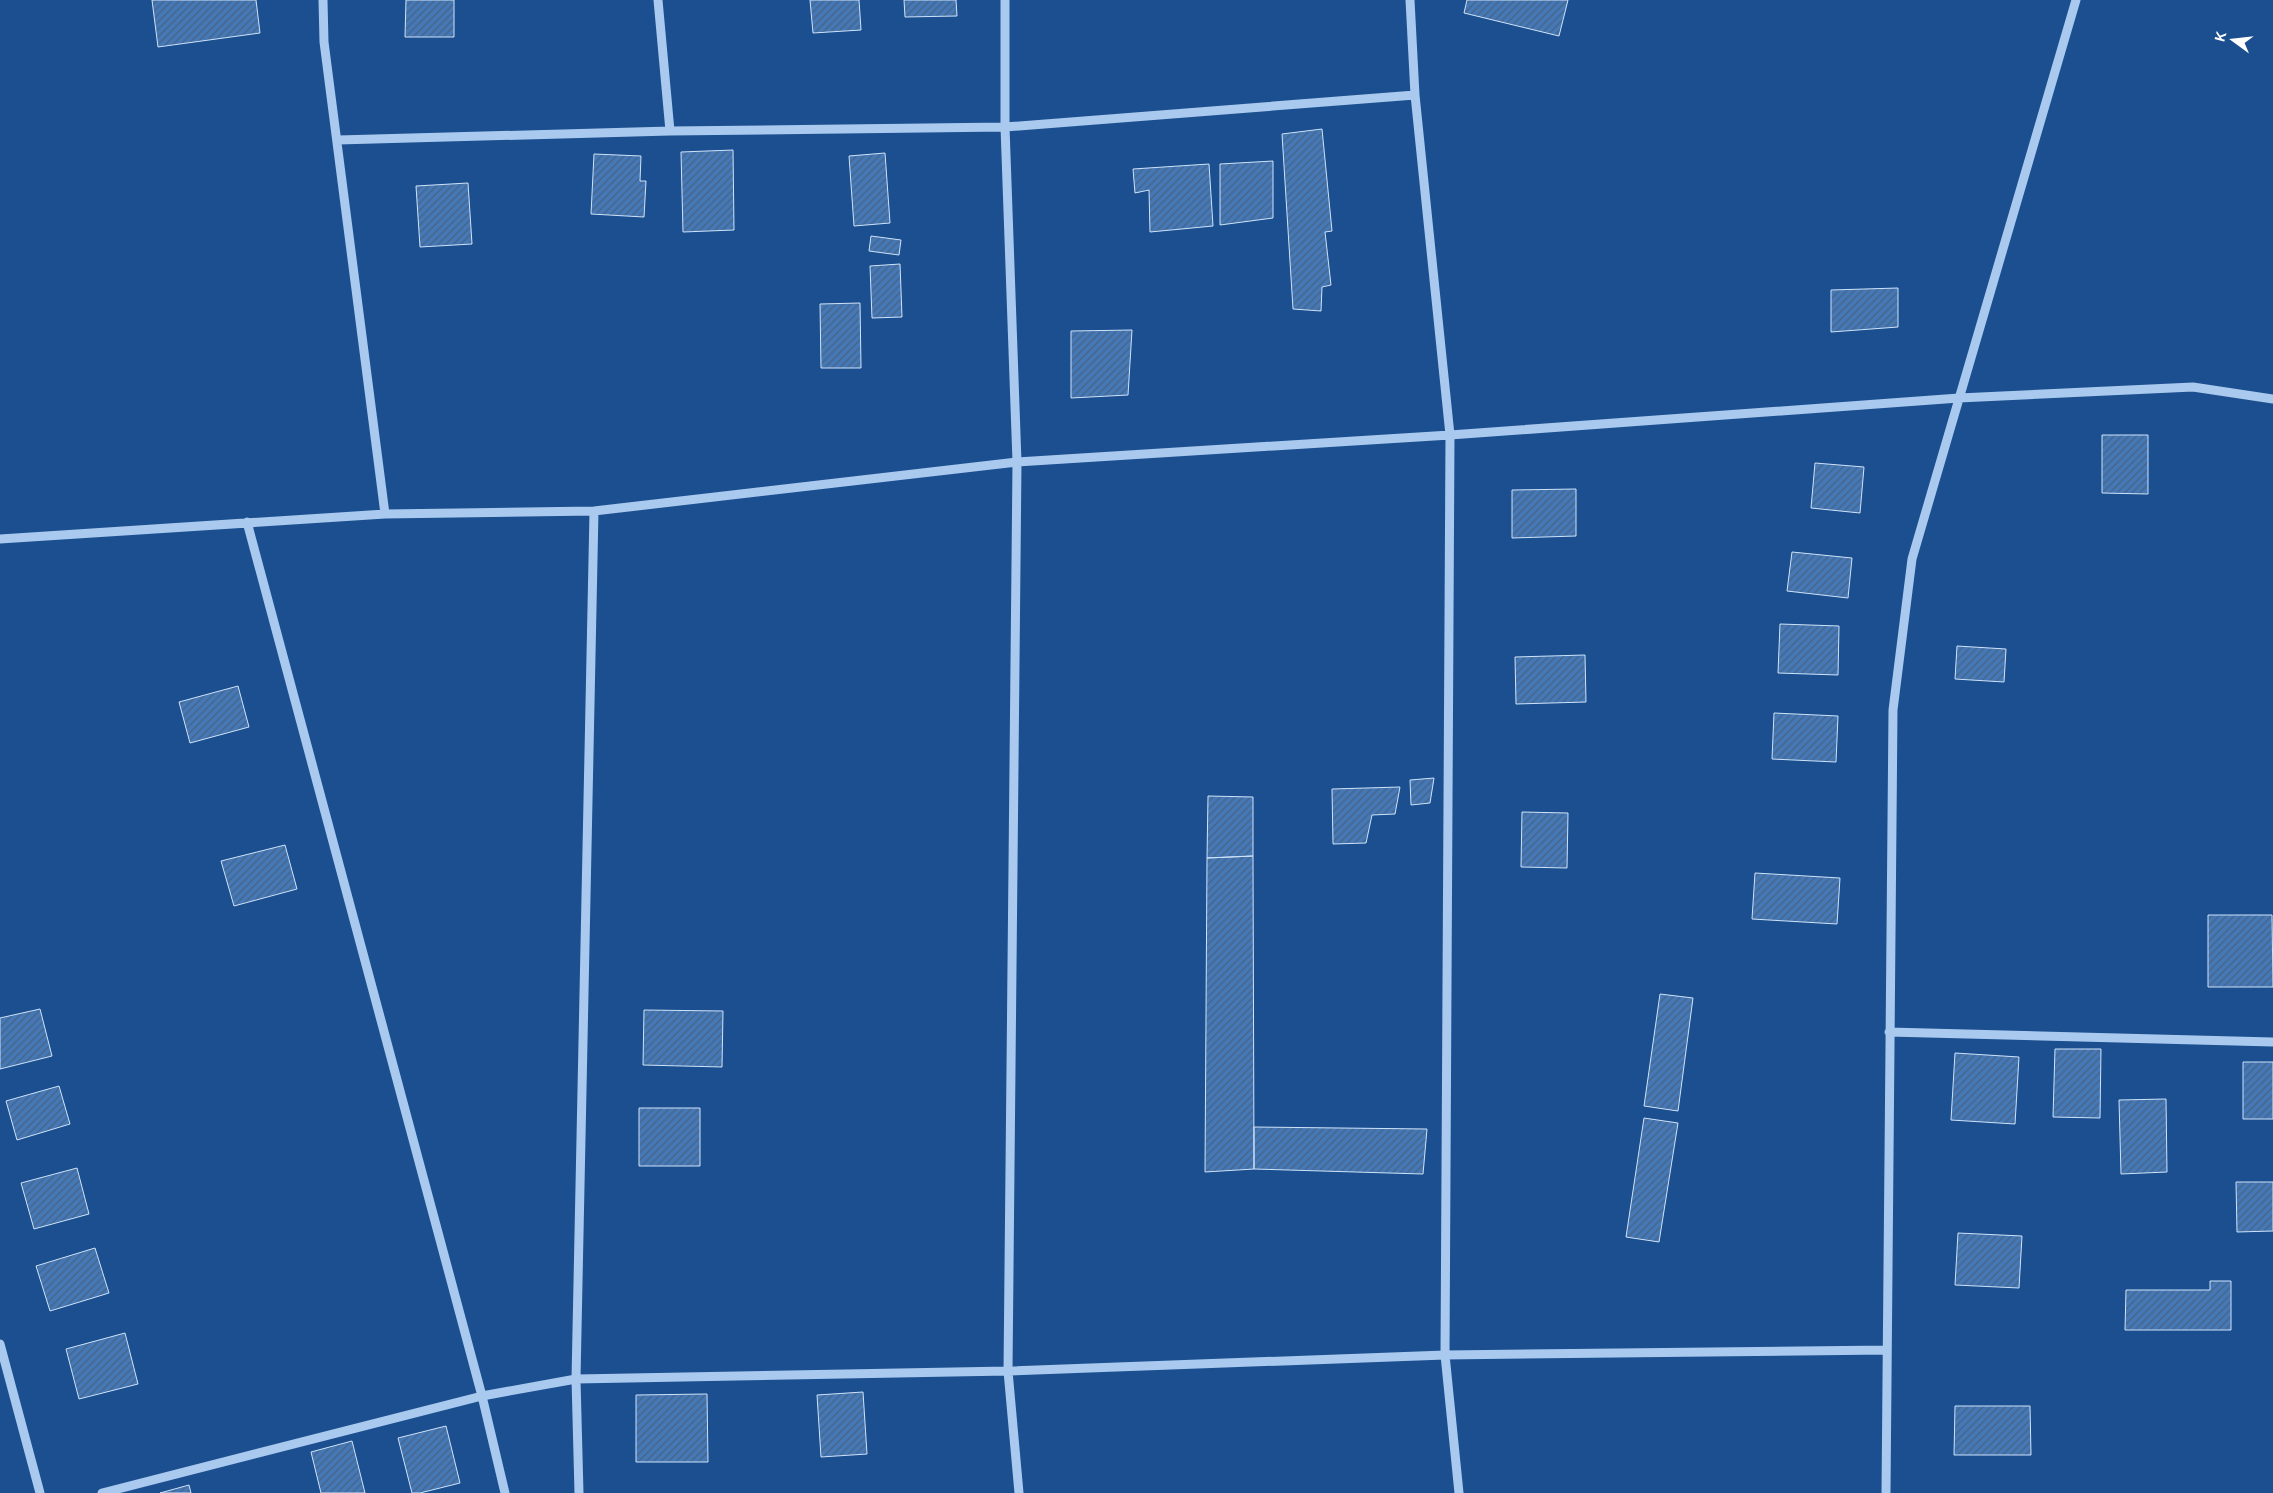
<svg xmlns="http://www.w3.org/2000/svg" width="2273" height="1493" viewBox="0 0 2273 1493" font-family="Raleway,sans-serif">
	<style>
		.building { fill: url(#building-hatch); stroke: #cfe3fa }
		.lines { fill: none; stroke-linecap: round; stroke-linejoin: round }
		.minor { stroke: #a9c9ee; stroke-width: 9 }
	</style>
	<defs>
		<pattern id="building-hatch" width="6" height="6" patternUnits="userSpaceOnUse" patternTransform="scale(1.25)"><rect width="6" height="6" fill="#4478b7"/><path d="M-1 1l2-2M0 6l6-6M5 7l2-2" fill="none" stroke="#486282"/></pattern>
	</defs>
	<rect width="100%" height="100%" fill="#1b4f8f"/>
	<!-- building -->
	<path class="building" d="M152 0H256L260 33 158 47Z
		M406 0H454V37H405Z
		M810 0H859L861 30 813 33Z
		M904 0H956L957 16 905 17Z
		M1467 0H1568L1559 36 1464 13Z
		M1322 129 1332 231 1325 232 1331 285 1322 287 1321 311 1293 309 1282 134Z
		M733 150 734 230 683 232 681 152Z
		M885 153 890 223 854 226 849 156Z
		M594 154 641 156 640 181H646L644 217 591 214Z
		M1273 161V218L1220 225V164Z
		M1209 164 1213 226 1150 232 1149 190 1135 193 1133 169Z
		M468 183 472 244 420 247 416 186Z
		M871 236 901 240 899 255 869 251Z
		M900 264 902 317 872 318 870 266Z
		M1898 288V327L1831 332V290Z
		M860 303 861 368H821L820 304Z
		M1132 330 1128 395 1071 398V331Z
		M2102 435H2148V494L2102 493Z
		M1815 463 1864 467 1860 513 1811 508Z
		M1576 489V536L1512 538V490Z
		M1792 552 1852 558 1848 598 1787 591Z
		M1780 624 1839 626 1838 675 1778 673Z
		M1957 646 2006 649 2004 682 1955 679Z
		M1585 655 1586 702 1516 704 1515 657Z
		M238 686 249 727 190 743 179 702Z
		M1774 713 1838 716 1836 762 1772 759Z
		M1434 778 1430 803 1411 805 1410 780Z
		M1400 787 1395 814 1372 815 1366 843 1333 844 1332 789Z
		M1208 796 1253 797V856L1207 858Z
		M1522 812 1568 813 1567 868 1521 867Z
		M285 845 297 889 234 906 221 861Z
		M1253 856 1254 1169 1205 1172 1207 858Z
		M1755 873 1840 878 1837 924 1752 919Z
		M2208 915H2272L2273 987H2208Z
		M1660 994 1693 998 1678 1111 1644 1106Z
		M40 1009 52 1056 0 1069V1018Z
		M644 1010 723 1011 722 1067 643 1065Z
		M2055 1049H2101L2100 1118 2053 1117Z
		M1955 1053 2019 1057 2015 1124 1951 1120Z
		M2243 1062H2273V1119H2243Z
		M59 1086 70 1124 17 1140 6 1101Z
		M2166 1099 2167 1172 2121 1174 2119 1100Z
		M639 1108H700V1166H639Z
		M1644 1118 1678 1123 1659 1242 1626 1237Z
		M1254 1127 1427 1129 1423 1174 1254 1169Z
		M77 1168 89 1214 34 1229 21 1183Z
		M2236 1182H2273V1231L2237 1232Z
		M1958 1233 2022 1236 2019 1288 1955 1285Z
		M95 1248 109 1293 50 1311 36 1266Z
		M2210 1281H2231V1330H2125L2126 1290H2210Z
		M125 1333 138 1384 79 1399 66 1349Z
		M863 1392 867 1454 821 1457 817 1395Z
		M707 1394 708 1462H636V1395Z
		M1955 1406H2030L2031 1455H1954Z
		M446 1426 460 1483 420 1493H412L398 1438Z
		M352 1441 365 1493H321L311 1452Z
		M189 1485 191 1493H160Z"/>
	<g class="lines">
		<!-- minor -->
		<path class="minor" d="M323 0 324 42 385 514
			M658 0 670 131
			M1005 0V127L1017 462 1008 1371 1019 1493
			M1410 0 1415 95 1450 435 1445 1355 1459 1493
			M338 140 670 131 1005 127 1415 95
			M247 522 482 1396 505 1493
			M0 539 385 514 594 511 1017 462 1450 435 1959 398 2193 387 2273 399
			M1889 1032 2273 1042
			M0 1344 40 1493
			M102 1493 482 1396 576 1379 1008 1371 1445 1355 1887 1350
			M579 1493 576 1379 594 511
			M1886 1493 1893 710 1912 559 2076 0"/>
	</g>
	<!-- north arrow -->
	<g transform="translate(2233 40) rotate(285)" stroke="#1b4f8f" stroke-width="4" paint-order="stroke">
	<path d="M0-4L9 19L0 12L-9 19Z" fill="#ffffff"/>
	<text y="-8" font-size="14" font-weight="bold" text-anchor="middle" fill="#ffffff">K</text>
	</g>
</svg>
